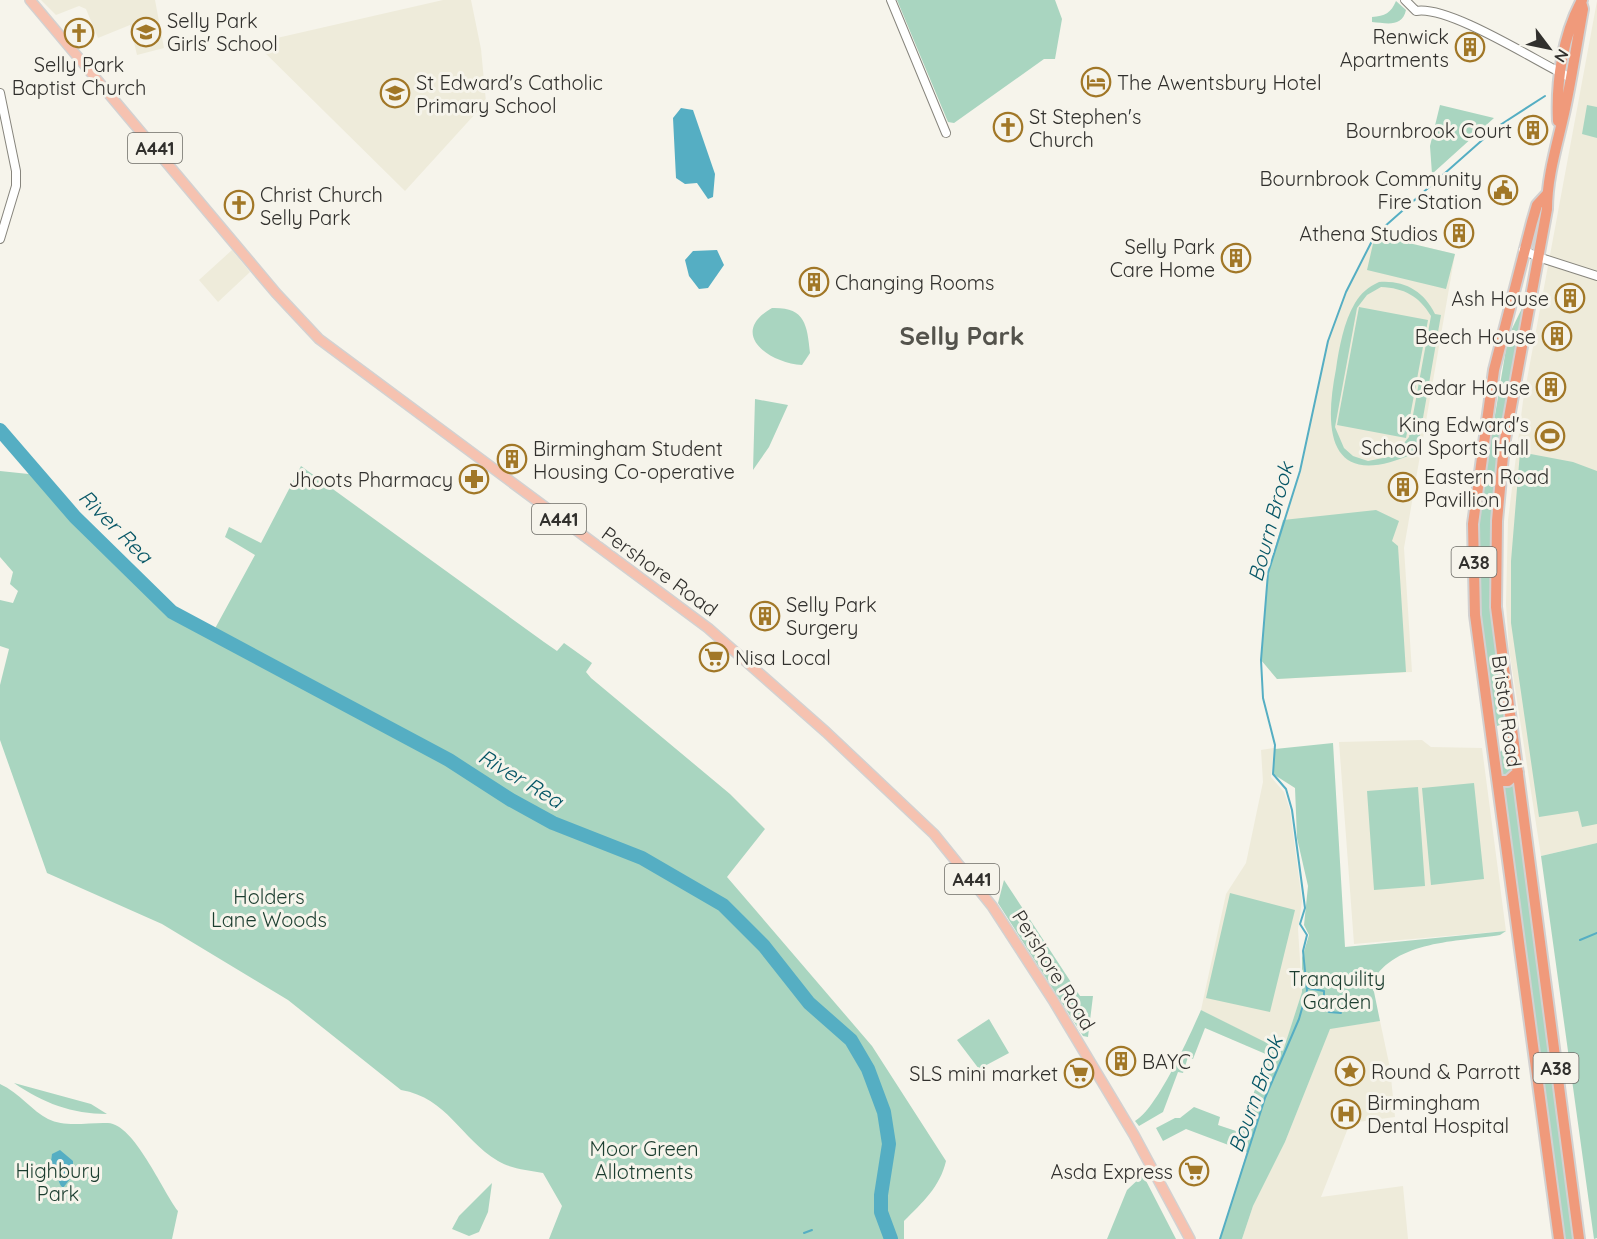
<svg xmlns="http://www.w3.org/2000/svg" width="1597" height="1239" viewBox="0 0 1597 1239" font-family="Quicksand,sans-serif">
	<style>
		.built { fill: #eeebda }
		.green { fill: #a9d5c0; fill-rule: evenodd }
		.water { fill: #55aec3 }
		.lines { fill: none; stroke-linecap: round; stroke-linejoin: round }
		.stream { stroke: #55aec3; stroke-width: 2 }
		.river { stroke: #55aec3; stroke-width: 14 }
		.minor-casing { stroke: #87857d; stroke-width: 10 }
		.major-casing { stroke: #d2d1d1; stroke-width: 12 }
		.highway-casing { stroke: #d2d1d1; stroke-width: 14 }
		.minor { stroke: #fff; stroke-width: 8 }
		.major { stroke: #f6c2b0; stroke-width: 9 }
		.highway { stroke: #f09a7b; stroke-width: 10 }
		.labels { text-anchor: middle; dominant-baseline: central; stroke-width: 6; stroke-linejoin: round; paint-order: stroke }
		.shield { fill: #f6f4eb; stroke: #6c6b66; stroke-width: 1.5 }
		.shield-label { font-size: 18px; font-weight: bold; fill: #31302d }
		.poi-label { font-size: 20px; fill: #31302d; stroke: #f6f4eb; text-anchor: start }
		.street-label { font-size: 20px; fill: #31302d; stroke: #f6f4eb }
		.park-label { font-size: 20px; fill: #1b3d2f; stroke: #f6f4eb }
		.water-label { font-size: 21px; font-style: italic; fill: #065666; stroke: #f6f4eb }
		.district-label { font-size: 26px; font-weight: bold; fill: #54534c; stroke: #f6f4eb }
	</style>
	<rect width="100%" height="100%" fill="#f6f4eb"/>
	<!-- built -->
	<path class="built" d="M41 0H155L164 48 137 55 130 25 98 38 86 9 79 6 56 15Z
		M443 0H471L481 49 486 102 405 191 255 43Z
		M1597 1V843L1541 856 1509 649 1506 604 1508 520 1523 401Z
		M1375 235 1455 254 1404 548 1412 672 1277 679 1261 660 1268 573 1300 471 1328 341 1346 292Z
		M232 250 250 272 218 302 199 280Z
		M1422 740 1431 747 1482 748 1506 931 1354 944 1339 742Z
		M1274 748 1271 777 1284 792 1290 810 1302 901 1298 929 1302 992 1283 1052 1201 1010 1226 894 1246 863 1263 782 1261 750Z
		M1380 1021 1390 1068 1395 1117 1350 1123 1321 1197 1403 1186 1408 1239H1242L1253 1206 1285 1142 1330 1028Z"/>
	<!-- green -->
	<path class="green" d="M897 0H1055L1062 19 1055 59H1044L954 123 948 122Z
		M1396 1 1406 10C1402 28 1386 23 1372 22V17C1385 16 1391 13 1396 1Z
		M1440 105 1494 118 1432 174 1430 146Z
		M1587 105 1597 107V138L1582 134Z
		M1375 235 1455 254 1446 289 1367 270Z
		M1379 282C1404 280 1424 291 1435 314L1441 315 1417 452C1333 491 1322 440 1336 369 1339 348 1344 321 1355 303 1361 293 1368 287 1379 282ZM1381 287C1404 288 1419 296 1431 316L1409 437 1393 456 1368 461 1353 456 1344 448 1335 427 1357 308 1367 295Z
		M1525 302C1513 373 1497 446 1492 518 1487 586 1499 656 1506 723L1497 726 1494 718 1479 615 1477 523 1508 337Z
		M1359 307 1428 320 1406 438 1337 425Z
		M772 308C805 307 807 324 810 353L802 365C768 363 728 333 772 308Z
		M755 399 788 405 769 447 753 470Z
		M1520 452 1573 462 1597 471V824L1582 827 1578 811 1539 817 1511 623V561Z
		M301 466 544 642 557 651 564 643 592 663 586 672 591 678 730 794 765 829 727 877 872 1046 946 1161C940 1187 922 1203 904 1221V1239H549L562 1206 543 1173C528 1170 511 1169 498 1161 460 1138 448 1098 401 1090L288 1000 162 924 47 873 0 740V685L9 649 0 646V600L13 603 18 591 10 584 13 572 0 557V471L38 475 75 517 172 612 212 634 255 555 225 537 229 527 261 543Z
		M1376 510 1399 521 1392 541 1398 546 1406 672 1277 679 1261 660 1268 573 1283 520Z
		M1333 743 1345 947 1506 931 1500 935C1457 942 1396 940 1372 982L1380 1021 1330 1029 1285 1142 1253 1206 1242 1239H1220L1247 1152 1186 1129 1163 1141 1156 1128 1175 1118H1180L1194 1107 1220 1117 1218 1125 1239 1132 1268 1055 1205 1028 1193 1059 1188 1057 1183 1073 1178 1072 1163 1112 1139 1126 1135 1121C1157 1109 1190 1035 1201 1010L1283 1051 1302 992V958L1309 935 1304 925 1308 886 1297 838 1295 788 1273 774 1275 749Z
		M1508 744 1510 745 1528 897 1575 1239H1564L1503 791 1499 753Z
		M1474 783 1484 879 1431 885 1422 788Z
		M1418 787 1425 886 1374 890 1367 791Z
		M1597 843V1238L1594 1239 1541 856Z
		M1004 880 1080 996H1093L1088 1037 1083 1036 998 903Z
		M1230 893 1295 910 1270 1012 1206 998Z
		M989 1019 1009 1053 979 1069 957 1040Z
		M14 1083 91 1104 107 1114C72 1114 43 1103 14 1083Z
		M0 1084C20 1093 32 1111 48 1119 66 1128 89 1122 108 1123 134 1124 162 1190 178 1211L172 1239H0Z
		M1143 1175 1176 1239H1107L1127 1190Z
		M492 1183 488 1212 479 1232 469 1236 452 1229 459 1216Z"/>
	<!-- water -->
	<path class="water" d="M681 108 693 110 715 174 713 197 708 199 697 183 685 184 676 178 673 118Z
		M717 250 724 265 708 288 699 289 689 276 685 260 693 251Z
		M60 1150 73 1161V1175L63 1188C56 1182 59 1170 51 1162L52 1154Z"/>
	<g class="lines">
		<!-- stream -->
		<path class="stream" d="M1580 940 1597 933
			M1307 988 1324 991V997
			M1324 1002V1008L1329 1012 1341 1013
			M804 1233 812 1230
			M1220 1239 1265 1098 1299 1019 1307 991 1303 951 1307 935 1300 924 1305 908 1292 810 1286 789 1273 774 1275 745 1263 698 1261 660 1268 573 1300 471 1328 341 1346 292 1375 235 1497 127 1545 96"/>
		<!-- river -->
		<path class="river" d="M0 430 75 517 172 612 449 760 511 800 553 823 642 858 723 905 764 946 809 1003 851 1040 868 1069 884 1112 889 1144 881 1195V1212L891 1239"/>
		<!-- minor casing -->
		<g class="minor-casing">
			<path id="minor" d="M891 0 946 133
				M1405 0 1416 11C1449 5 1537 62 1571 78
				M0 93 16 171V186L0 239
				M1523 250 1538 257 1597 276"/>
		</g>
		<!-- major casing -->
		<g class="major-casing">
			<path id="major" d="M30 0 276 293 319 339 708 628 826 732 934 834 992 906 1053 1000 1134 1135 1190 1239"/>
		</g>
		<!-- highway casing -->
		<g class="highway-casing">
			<path id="highway" d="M1558 121C1556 81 1563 35 1582 0
				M1547 194 1537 205 1532 222 1494 370 1473 524 1475 615 1559 1239
				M1498 781H1508L1518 772
				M1579 1239 1496 607 1497 521 1504 445 1547 209C1547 175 1558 142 1565 109 1572 76 1577 42 1583 9L1581 2"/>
		</g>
		<!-- minor -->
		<use href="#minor" class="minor"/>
		<!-- major -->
		<use href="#major" class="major"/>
		<!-- highway -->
		<use href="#highway" class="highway"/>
	</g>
	<!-- icons -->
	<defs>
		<g id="school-ring" transform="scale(1.5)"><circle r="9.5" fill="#f6f4eb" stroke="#a17727" stroke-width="1.5"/><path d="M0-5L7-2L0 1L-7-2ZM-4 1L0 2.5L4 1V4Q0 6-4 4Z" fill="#a17727"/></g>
		<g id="church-ring" transform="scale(1.5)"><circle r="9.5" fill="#f6f4eb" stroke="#a17727" stroke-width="1.5"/><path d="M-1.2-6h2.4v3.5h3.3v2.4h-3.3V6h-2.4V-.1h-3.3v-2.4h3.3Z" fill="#a17727"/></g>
		<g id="building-ring" transform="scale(1.5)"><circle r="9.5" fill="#f6f4eb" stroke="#a17727" stroke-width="1.5"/><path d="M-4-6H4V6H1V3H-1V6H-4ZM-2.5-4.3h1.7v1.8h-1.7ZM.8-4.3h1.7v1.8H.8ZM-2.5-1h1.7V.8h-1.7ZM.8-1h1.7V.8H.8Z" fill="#a17727"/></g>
		<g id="hotel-ring" transform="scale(1.5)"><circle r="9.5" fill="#f6f4eb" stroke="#a17727" stroke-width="1.5"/><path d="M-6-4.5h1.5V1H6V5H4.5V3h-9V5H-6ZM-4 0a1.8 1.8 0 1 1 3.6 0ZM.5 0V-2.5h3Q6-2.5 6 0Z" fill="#a17727"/></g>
		<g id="civic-ring" transform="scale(1.5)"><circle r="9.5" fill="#f6f4eb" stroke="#a17727" stroke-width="1.5"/><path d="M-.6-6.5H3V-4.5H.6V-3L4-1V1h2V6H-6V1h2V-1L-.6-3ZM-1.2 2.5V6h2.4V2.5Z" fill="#a17727"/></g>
		<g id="stadium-ring" transform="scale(1.5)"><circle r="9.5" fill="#f6f4eb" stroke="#a17727" stroke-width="1.5"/><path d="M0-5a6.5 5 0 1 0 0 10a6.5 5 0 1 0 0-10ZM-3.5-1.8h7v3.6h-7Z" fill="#a17727"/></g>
		<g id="pharmacy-ring" transform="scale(1.5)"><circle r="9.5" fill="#f6f4eb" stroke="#a17727" stroke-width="1.5"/><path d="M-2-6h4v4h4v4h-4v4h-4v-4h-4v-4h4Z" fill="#a17727"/></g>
		<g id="supermarket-ring" transform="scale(1.5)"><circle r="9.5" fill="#f6f4eb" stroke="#a17727" stroke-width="1.5"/><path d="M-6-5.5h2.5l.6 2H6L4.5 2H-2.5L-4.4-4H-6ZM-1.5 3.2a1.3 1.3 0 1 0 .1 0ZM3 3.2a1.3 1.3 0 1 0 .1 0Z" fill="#a17727"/></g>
		<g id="sight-ring" transform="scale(1.5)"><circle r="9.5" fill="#f6f4eb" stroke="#a17727" stroke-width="1.5"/><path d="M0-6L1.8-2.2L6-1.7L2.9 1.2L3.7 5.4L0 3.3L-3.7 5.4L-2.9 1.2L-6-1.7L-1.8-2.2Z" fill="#a17727"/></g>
		<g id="hospital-ring" transform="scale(1.5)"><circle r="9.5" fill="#f6f4eb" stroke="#a17727" stroke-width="1.5"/><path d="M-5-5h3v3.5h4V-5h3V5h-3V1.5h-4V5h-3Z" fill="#a17727"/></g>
	</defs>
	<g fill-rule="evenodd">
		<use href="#school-ring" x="146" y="32"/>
		<use href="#church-ring" x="79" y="33"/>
		<use href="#building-ring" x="1470" y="47"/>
		<use href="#hotel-ring" x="1096" y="82"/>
		<use href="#school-ring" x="395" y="93"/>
		<use href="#church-ring" x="1008" y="127"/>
		<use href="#building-ring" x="1533" y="130"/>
		<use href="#civic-ring" x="1503" y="190"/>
		<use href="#church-ring" x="239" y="205"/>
		<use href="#building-ring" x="1459" y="233"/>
		<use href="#building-ring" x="1236" y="258"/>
		<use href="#building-ring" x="814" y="282"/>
		<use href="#building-ring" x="1570" y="298"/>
		<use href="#building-ring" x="1557" y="336"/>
		<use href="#building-ring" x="1551" y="387"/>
		<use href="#stadium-ring" x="1550" y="436"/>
		<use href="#building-ring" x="512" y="459"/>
		<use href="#pharmacy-ring" x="474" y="479"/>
		<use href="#building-ring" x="1403" y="487"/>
		<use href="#building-ring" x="765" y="616"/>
		<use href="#supermarket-ring" x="714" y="657"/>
		<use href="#building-ring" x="1121" y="1061"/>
		<use href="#sight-ring" x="1350" y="1071"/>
		<use href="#supermarket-ring" x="1079" y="1073"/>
		<use href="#hospital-ring" x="1346" y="1114"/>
		<use href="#supermarket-ring" x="1194" y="1171"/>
	</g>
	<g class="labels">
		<!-- shield labels -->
		<g class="shield">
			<rect x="128" y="133" width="54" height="30" rx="4.5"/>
			<rect x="532" y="504" width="54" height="30" rx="4.5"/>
			<rect x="1451.5" y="547" width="45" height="30" rx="4.5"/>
			<rect x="945" y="864" width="54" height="30" rx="4.5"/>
			<rect x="1533.5" y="1053" width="45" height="30" rx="4.5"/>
		</g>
		<g class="shield-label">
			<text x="155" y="148">A441</text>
			<text x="559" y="519">A441</text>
			<text x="1474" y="562">A38</text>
			<text x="972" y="879">A441</text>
			<text x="1556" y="1068">A38</text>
		</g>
		<!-- poi labels -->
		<g class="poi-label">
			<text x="167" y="20">Selly Park<tspan x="167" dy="23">Girls' School</tspan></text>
			<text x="1449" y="36" text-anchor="end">Renwick<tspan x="1449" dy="23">Apartments</tspan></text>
			<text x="79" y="64" text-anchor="middle">Selly Park<tspan x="79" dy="23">Baptist Church</tspan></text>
			<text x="416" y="82">St Edward's Catholic<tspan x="416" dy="23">Primary School</tspan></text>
			<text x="1117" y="82">The Awentsbury Hotel</text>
			<text x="1029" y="116">St Stephen's<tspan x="1029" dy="23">Church</tspan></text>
			<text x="1512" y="130" text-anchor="end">Bournbrook Court</text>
			<text x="1482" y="178" text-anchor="end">Bournbrook Community<tspan x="1482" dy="23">Fire Station</tspan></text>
			<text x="260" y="194">Christ Church<tspan x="260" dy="23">Selly Park</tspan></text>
			<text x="1438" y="233" text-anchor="end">Athena Studios</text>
			<text x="1215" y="246" text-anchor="end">Selly Park<tspan x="1215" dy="23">Care Home</tspan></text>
			<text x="835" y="282">Changing Rooms</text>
			<text x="1549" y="298" text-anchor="end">Ash House</text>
			<text x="1536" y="336" text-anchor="end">Beech House</text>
			<text x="1530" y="387" text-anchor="end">Cedar House</text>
			<text x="1529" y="424" text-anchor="end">King Edward's<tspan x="1529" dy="23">School Sports Hall</tspan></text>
			<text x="533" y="448">Birmingham Student<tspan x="533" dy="23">Housing Co-operative</tspan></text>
			<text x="1424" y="476">Eastern Road<tspan x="1424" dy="23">Pavillion</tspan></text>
			<text x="453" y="479" text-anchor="end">Jhoots Pharmacy</text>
			<text x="786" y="604">Selly Park<tspan x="786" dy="23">Surgery</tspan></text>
			<text x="735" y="657">Nisa Local</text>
			<text x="1142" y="1061">BAYC</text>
			<text x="1371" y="1071">Round &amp; Parrott</text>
			<text x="1058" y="1073" text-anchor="end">SLS mini market</text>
			<text x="1367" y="1102">Birmingham<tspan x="1367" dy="23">Dental Hospital</tspan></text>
			<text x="1173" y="1171" text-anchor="end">Asda Express</text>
		</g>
		<!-- street labels -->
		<g class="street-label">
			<text transform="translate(660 571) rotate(36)">Pershore Road</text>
			<text transform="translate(1507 711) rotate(82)">Bristol Road</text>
			<text transform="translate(1054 970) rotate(58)">Pershore Road</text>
		</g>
		<!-- park labels -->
		<g class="park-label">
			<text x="269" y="896">Holders<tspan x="269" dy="23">Lane Woods</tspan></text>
			<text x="1337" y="978">Tranquility<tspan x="1337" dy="23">Garden</tspan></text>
			<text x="644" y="1148">Moor Green<tspan x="644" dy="23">Allotments</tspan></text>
			<text x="58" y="1170">Highbury<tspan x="58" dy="23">Park</tspan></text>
		</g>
		<!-- water labels -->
		<g class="water-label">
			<text transform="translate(1270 522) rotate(-75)">Bourn Brook</text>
			<text transform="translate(116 526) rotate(45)">River Rea</text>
			<text transform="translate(521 778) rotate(31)">River Rea</text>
			<text transform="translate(1255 1094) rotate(-70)">Bourn Brook</text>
		</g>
		<!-- district labels -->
		<g class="district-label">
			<text x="962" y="335">Selly Park</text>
		</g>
	</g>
	<!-- north arrow -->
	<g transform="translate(1549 48) rotate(122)" stroke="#f6f4eb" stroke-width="4.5" paint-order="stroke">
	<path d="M0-4.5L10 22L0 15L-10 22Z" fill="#31302d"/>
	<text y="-9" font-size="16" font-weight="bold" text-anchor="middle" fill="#31302d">N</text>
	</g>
</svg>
